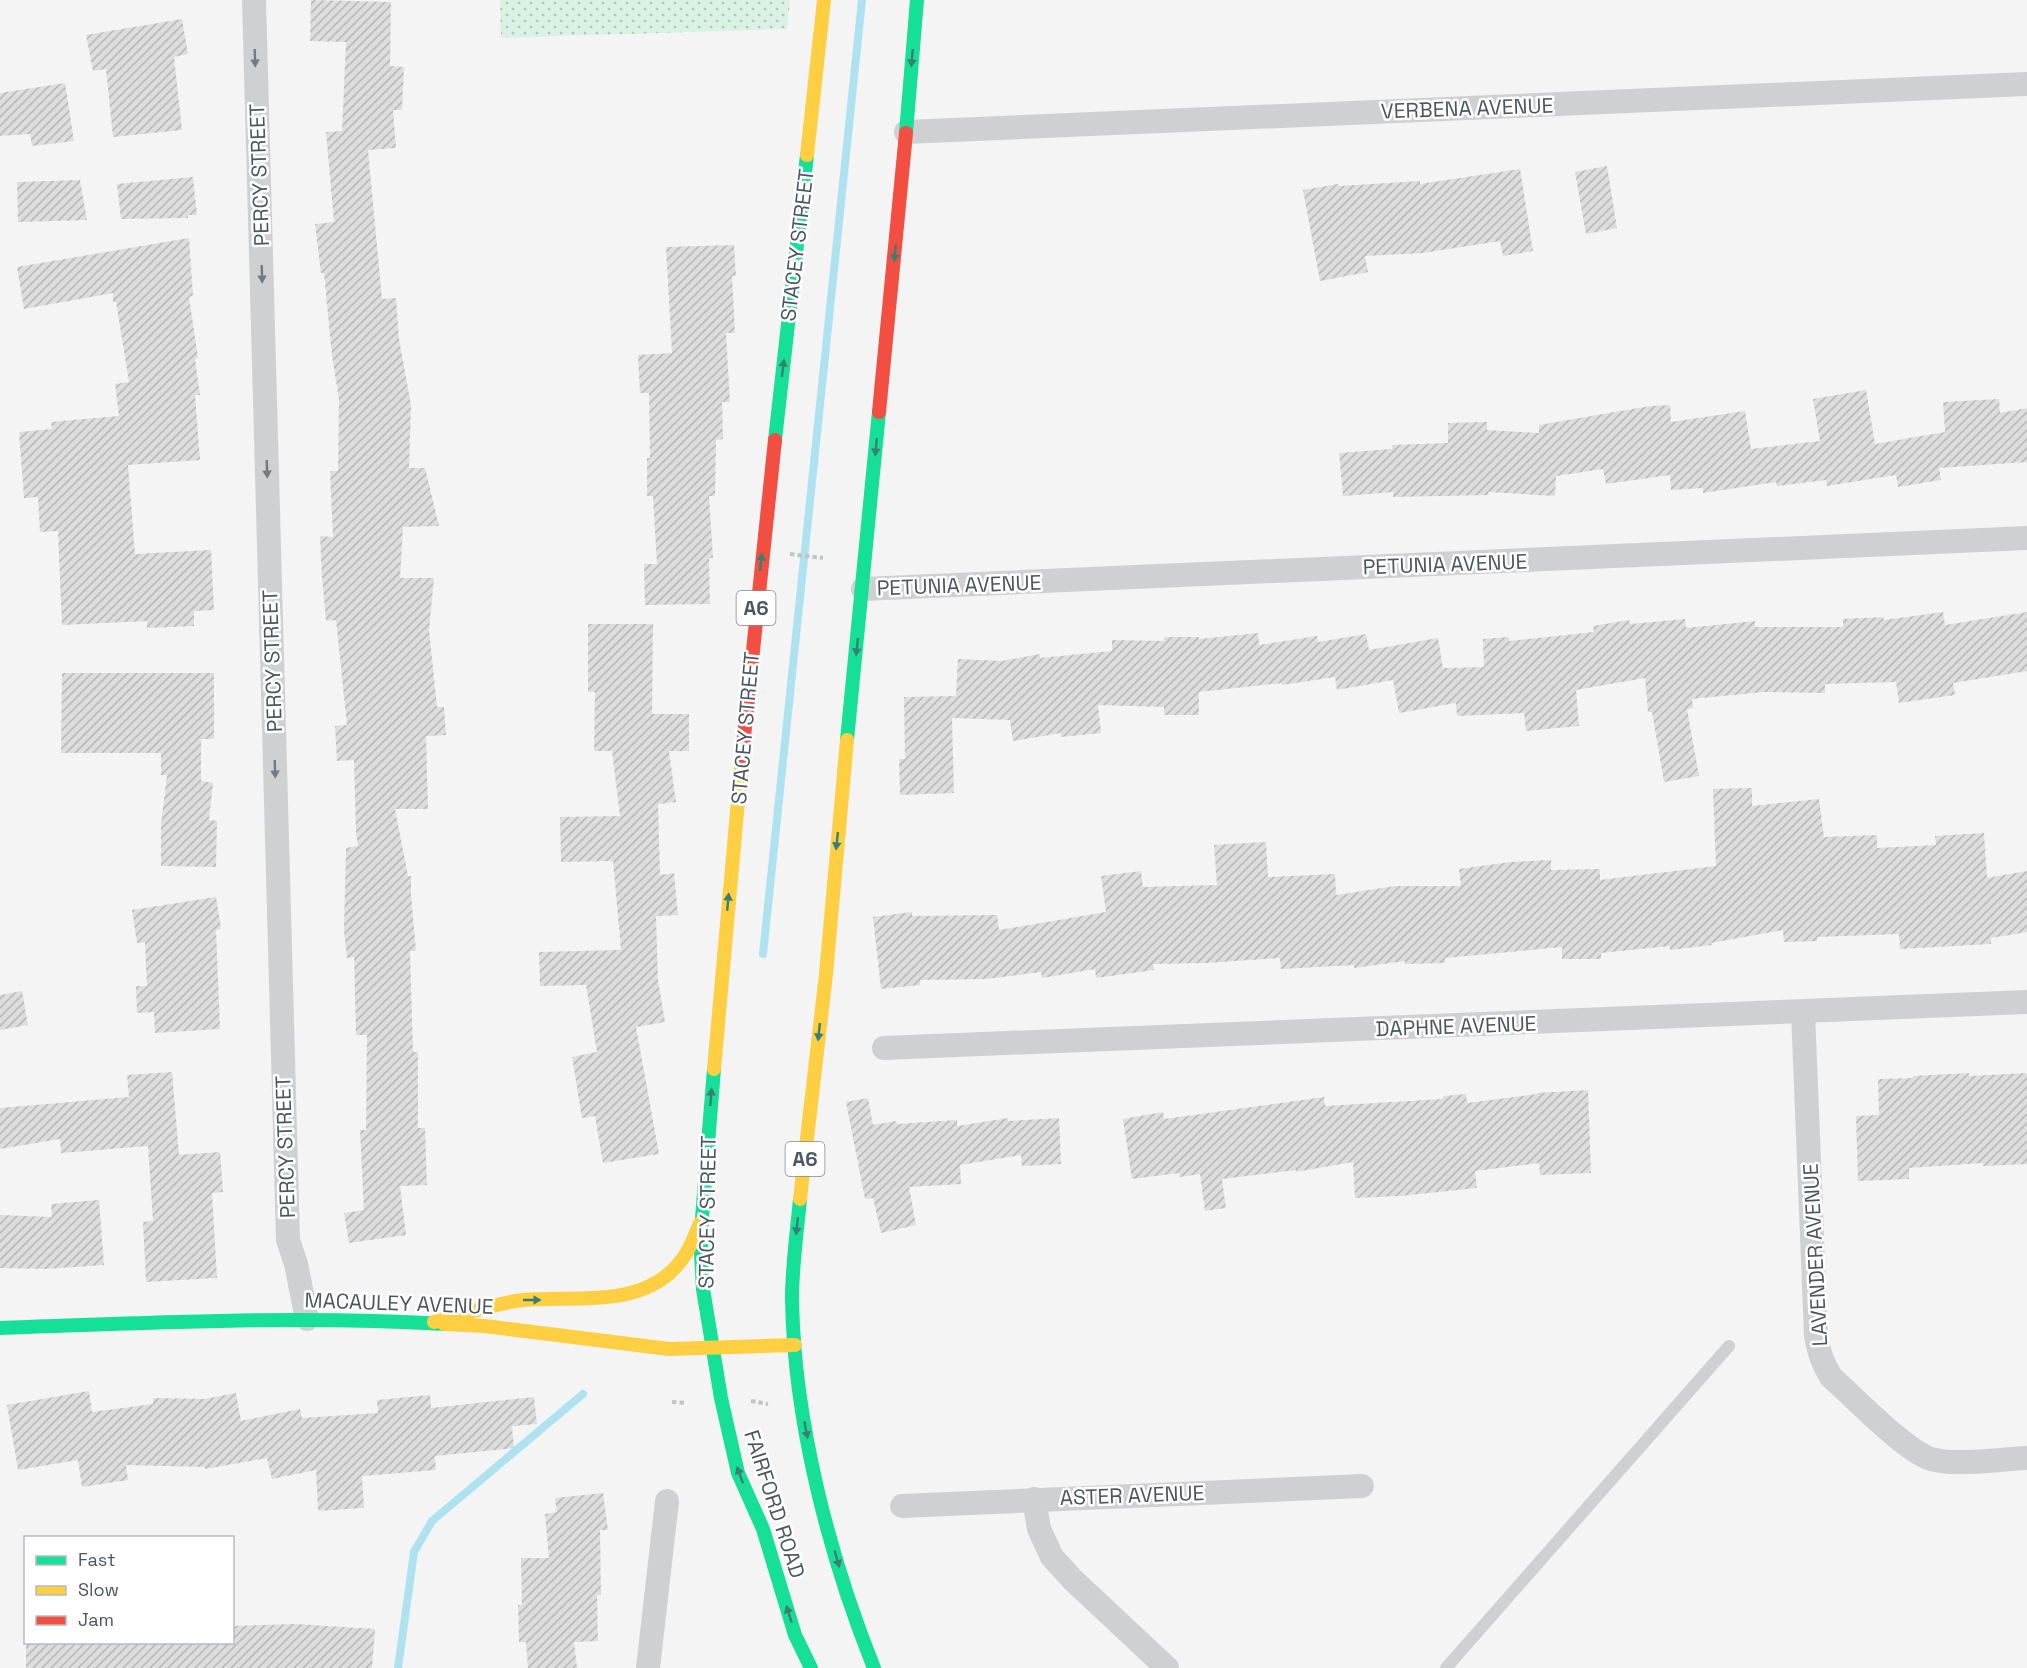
<svg xmlns="http://www.w3.org/2000/svg" width="2027" height="1668" viewBox="0 0 2027 1668" font-family="'Space Grotesk',sans-serif">
	<style>
		.park { fill: url(#park-dots) }
		.lines { fill: none; stroke-linecap: round; stroke-linejoin: round }
		.stream { stroke: #aee2f0; stroke-width: 8 }
		.building { fill: url(#building-hatch) }
		.path { stroke: #bcc7c4; stroke-width: 4; stroke-dasharray: 4.5 3; stroke-linecap: butt }
		.lane { stroke: #ced0d2; stroke-width: 12 }
		.street { stroke: #ced0d2; stroke-width: 24 }
		.fast { stroke: #16e098; stroke-width: 14 }
		.slow { stroke: #ffcf43; stroke-width: 14 }
		.jam { stroke: #f24e42; stroke-width: 14 }
		.oneway { fill: #727b83 }
		.oneway2 { fill: #3a7f72 }
		.labels { text-anchor: middle; dominant-baseline: central; stroke-width: 5; stroke-linejoin: round; paint-order: stroke }
		.shield { fill: #fff; stroke: #808990; stroke-width: 1.5 }
		.shield-label { font-size: 20px; font-weight: bold; fill: #4a5661 }
		.street-label { font-size: 21px; fill: #4a5661; stroke: #fff }
	</style>
	<defs>
		<pattern id="park-dots" width="8" height="8" patternUnits="userSpaceOnUse" patternTransform="scale(1.5)"><rect width="8" height="8" fill="#d9f2e3"/><path d="M2 2h.1M6 6h.1" fill="none" stroke="#b2c7bb" stroke-width="1.8" stroke-linecap="round"/></pattern>
		<pattern id="building-hatch" width="6" height="6" patternUnits="userSpaceOnUse" patternTransform="scale(1.5)"><rect width="6" height="6" fill="#ddddde"/><path d="M-1 1l2-2M0 6l6-6M5 7l2-2" fill="none" stroke="#b5b6b7"/></pattern>
	</defs>
	<rect width="100%" height="100%" fill="#f4f4f4"/>
	<!-- park -->
	<path class="park" d="M500 0H790L787 29 501 38Z"/>
	<g class="lines">
		<!-- stream -->
		<path class="stream" d="M763 954 862 0
			M398 1668 414 1552 432 1521 583 1394"/>
	</g>
	<!-- building -->
	<path class="building" d="M311 0 391 2 390 66 404 67 402 110H393L396 148 368 150 382 299 396 298 399 339 411 405 409 468H425L439 526 403 527 400 578H434L429 630 437 707H444L446 735 426 736 428 809H395L408 876H411V895L416 951H410L413 1052H418V1128H425L427 1185 400 1186 406 1235 349 1243 344 1213 364 1210 360 1130H366L367 1035H356L354 957 347 958 344 930 346 848 358 846 356 833 354 760 337 761 335 726 347 725 336 620 326 621 322 577 320 536 333 537 330 471H338L339 399 332 356 324 273H321L315 224 334 222 326 132 342 131 346 42 310 41Z
		M182 19 188 54 174 57 182 130 113 137 106 69 93 71 86 35Z
		M65 83 74 141 32 146 30 134 0 136V93Z
		M1607 166 1617 228 1586 234 1575 172Z
		M1520 169 1533 251 1503 256 1500 241 1423 253 1365 256 1368 272 1320 281 1303 190 1338 184 1339 186 1420 181V184Z
		M193 177 197 215H188V218L121 219 117 184Z
		M80 180 87 220 18 222 17 182Z
		M189 238 193 296 189 297 198 358 195 359 200 395H195L200 460 128 465 135 554 211 550 214 610 194 611V626L147 628V621L62 625 58 531 40 532 38 497 24 498 19 432 52 429 51 422 119 416 115 384 129 382 116 302H113V293L24 309 17 267Z
		M734 245 736 276H732L735 333H726L730 402H722L723 439 716 440 715 496H709L713 558H709L710 604 645 605 644 564H657L653 496H647V458H650L649 393H640L638 355 672 353 666 247Z
		M1866 390 1875 444 1945 432 1943 402 1999 399 2000 413 2027 408V462L1939 468 1941 480 1898 487 1896 475 1827 486 1826 480 1777 486 1776 482 1703 493V488L1671 490 1670 475 1606 484 1603 469 1556 476 1555 496 1488 492 1489 495 1393 497V492L1343 496 1339 453 1392 449V445L1448 443V423L1487 422V430L1539 433V425L1650 406 1670 405 1671 422 1745 411 1751 449 1820 441 1813 399Z
		M1943 612 1945 625 2027 612V671L1953 683 1955 695 1899 703 1896 682 1825 684V693L1764 692 1692 699 1693 708 1687 709 1699 776 1664 782 1652 712H1648L1645 678 1576 690 1579 726 1526 731 1524 713 1457 716 1456 703 1399 713 1393 680 1337 690 1335 677 1282 685V683L1199 692V715H1164V707L1098 705 1101 733 1061 737V733L1013 741 1010 720 952 718 954 793 900 795 899 759H905L904 697 956 696 958 659 1002 661 1040 654V658L1112 651V640L1164 641V637H1199V639L1258 633 1259 645 1317 636 1318 642 1366 634 1369 650 1438 638 1443 668 1484 667 1483 639 1509 637V641L1594 632 1593 626 1629 620 1630 624 1685 619 1686 628 1755 621V627H1843V619L1883 617 1884 620Z
		M588 624H653L652 714H689V751H669L676 802 658 804 660 875 674 873 678 915 656 916 658 980 665 1022 636 1027 659 1154 603 1163 595 1116 582 1118 572 1057 597 1052 586 985 540 986 539 952 621 950 613 861 561 862 560 817 620 816 612 751H594L595 692H588Z
		M62 673H214V739H201V781L213 783 209 820 217 821 216 867 161 866V824L167 775H161V753H61Z
		M1752 788V806L1819 799 1824 837 1877 835V848L1936 845 1935 836 1984 833 1987 878 2027 871V932L1991 938V944L1900 949 1899 934 1817 937V941L1784 942 1783 930 1711 943 1712 945 1670 950V946L1601 953V959H1562V947L1445 958V963L1405 964V961L1354 968V965L1281 969 1280 958 1207 963 1153 964 1154 970 1096 978 1095 969 1042 978 1041 972 986 979 920 980V985L881 989 873 917 912 912V916L997 915 999 930 1106 912 1101 876 1141 871 1143 887 1217 885 1214 845 1266 842 1268 877 1335 874 1336 895 1395 886H1461L1459 869 1511 862 1551 860V870L1600 869V880L1716 866 1713 789Z
		M216 897 221 929 216 930 220 1029 155 1033 154 1012 137 1013 136 986H147L145 942 137 943 132 910Z
		M22 991 28 1025 0 1030V995Z
		M172 1072 179 1155 220 1152 223 1192 212 1193 217 1278 146 1282 143 1222 153 1221 148 1146 61 1153 60 1139 0 1149V1108L129 1097 127 1075Z
		M1969 1073V1076L2027 1073V1164L1983 1166V1163L1909 1168V1179L1858 1181 1856 1116 1879 1115 1878 1079 1913 1078V1076Z
		M1588 1090 1591 1173 1540 1175 1539 1163 1475 1171 1477 1188 1400 1196 1355 1198 1353 1162 1296 1172V1170L1222 1179 1226 1208 1205 1211 1200 1174 1180 1177 1179 1173 1132 1179 1123 1119 1163 1112 1164 1119 1324 1097 1325 1106 1443 1099V1096L1466 1094 1467 1103 1537 1094V1093Z
		M868 1098 873 1125 896 1121 897 1124 957 1120V1126L1008 1118V1121L1059 1118 1061 1164 1022 1166 1021 1155 960 1165 961 1184 909 1187 916 1225 881 1233 873 1198 865 1199 846 1102Z
		M99 1200 104 1265 45 1269 0 1268V1215L52 1217 51 1204Z
		M89 1391 92 1412 153 1404V1398L205 1399 236 1393 241 1421 300 1409 302 1418 378 1413 377 1400 430 1395 431 1408 534 1397 537 1424 512 1426 514 1448 435 1456 436 1470 362 1476 364 1508 318 1511 316 1470 272 1479 267 1458 205 1469V1467L126 1465 128 1480 82 1487 78 1460 18 1470 7 1405Z
		M603 1493 608 1530H600L601 1595H597L598 1641 574 1642 577 1668H528L526 1642H519L518 1605H522L521 1558H549L545 1514 557 1512 555 1498Z
		M296 1624 375 1629 372 1668H26V1642H232V1626Z"/>
	<g class="lines">
		<!-- path -->
		<path class="path" d="M790 554 823 558
			M751 1401 768 1404
			M672 1402 686 1403"/>
		<!-- lane -->
		<path class="lane" d="M1446 1668 1729 1346"/>
		<!-- street -->
		<path class="street" d="M254 0 288 1240 296 1264 307 1319
			M906 132 2027 84
			M863 589 2027 538
			M1803 1012 1816 1335C1818 1351 1823 1364 1831 1377 1854 1397 1905 1451 1931 1459 1955 1466 2001 1459 2027 1458
			M884 1048 2027 1002
			M1034 1499 1039 1529 1052 1557 1073 1580 1167 1668
			M902 1506 1362 1486
			M648 1668 667 1501"/>
		<!-- fast -->
		<path class="fast" d="M906 133 917 0
			M775 440 807 155
			M847 740 879 412
			M714 1069 702 1218 701 1254 703 1289 721 1398 738 1473 763 1529 795 1635 811 1668
			M800 1199C797 1232 792 1266 792 1299 794 1421 829 1556 874 1668
			M0 1328C148 1323 296 1315 444 1324"/>
		<!-- slow -->
		<path class="slow" d="M807 155 824 0
			M714 1069 742 756
			M800 1199 826 974 847 740
			M434 1322C463 1315 494 1303 523 1300 580 1295 652 1311 687 1252 692 1243 696 1233 700 1223
			M444 1324 485 1326 669 1349 795 1345"/>
		<!-- jam -->
		<path class="jam" d="M879 412 906 133
			M742 756 775 440"/>
	</g>
	<!-- one-way arrows -->
	<defs><path id="oneway-solid" d="M-6-.8H1V-3.2L6.5 0L1 3.2V.8H-6Z" transform="scale(1.5)"/></defs>
	<g class="oneway">
		<use href="#oneway-solid" transform="translate(255 58) rotate(88)"/>
		<use href="#oneway-solid" transform="translate(262 274) rotate(88)"/>
		<use href="#oneway-solid" transform="translate(267 469) rotate(88)"/>
		<use href="#oneway-solid" transform="translate(275 769) rotate(88)"/>
	</g>
	<g class="oneway2">
		<use href="#oneway-solid" transform="translate(912 58) rotate(95)"/>
		<use href="#oneway-solid" transform="translate(895 253) rotate(95)"/>
		<use href="#oneway-solid" transform="translate(783 368) rotate(-83)"/>
		<use href="#oneway-solid" transform="translate(876 447) rotate(95)"/>
		<use href="#oneway-solid" transform="translate(761 562) rotate(-83)"/>
		<use href="#oneway-solid" transform="translate(857 647) rotate(96)"/>
		<use href="#oneway-solid" transform="translate(837 841) rotate(96)"/>
		<use href="#oneway-solid" transform="translate(728 902) rotate(-85)"/>
		<use href="#oneway-solid" transform="translate(819 1032) rotate(96)"/>
		<use href="#oneway-solid" transform="translate(711 1097) rotate(-86)"/>
		<use href="#oneway-solid" transform="translate(797 1226) rotate(96)"/>
		<use href="#oneway-solid" transform="translate(532 1300)"/>
		<use href="#oneway-solid" transform="translate(806 1430) rotate(79)"/>
		<use href="#oneway-solid" transform="translate(740 1475) rotate(-110)"/>
		<use href="#oneway-solid" transform="translate(837 1559) rotate(74)"/>
		<use href="#oneway-solid" transform="translate(789 1614) rotate(-107)"/>
	</g>
	<g class="labels">
		<!-- shield labels -->
		<g class="shield">
			<rect x="736.5" y="591" width="39" height="34" rx="4.5"/>
			<rect x="785.5" y="1142" width="39" height="34" rx="4.5"/>
		</g>
		<g class="shield-label">
			<text x="756" y="608">A6</text>
			<text x="805" y="1159">A6</text>
		</g>
		<!-- street labels -->
		<g class="street-label">
			<text transform="translate(1467 108) rotate(-2)">VERBENA AVENUE</text>
			<text transform="translate(259 175) rotate(-92)">PERCY STREET</text>
			<text transform="translate(797 245) rotate(-83)">STACEY STREET</text>
			<text transform="translate(1445 564) rotate(-2)">PETUNIA AVENUE</text>
			<text transform="translate(959 585) rotate(-2)">PETUNIA AVENUE</text>
			<text transform="translate(272 661) rotate(-92)">PERCY STREET</text>
			<text transform="translate(745 728) rotate(-85)">STACEY STREET</text>
			<text transform="translate(1456 1026) rotate(-2)">DAPHNE AVENUE</text>
			<text transform="translate(285 1147) rotate(-92)">PERCY STREET</text>
			<text transform="translate(707 1212) rotate(-89)">STACEY STREET</text>
			<text transform="translate(1815 1255) rotate(-93)">LAVENDER AVENUE</text>
			<text transform="translate(399 1303) rotate(2)">MACAULEY AVENUE</text>
			<text transform="translate(1132 1495) rotate(-2)">ASTER AVENUE</text>
			<text transform="translate(775 1504) rotate(72)">FAIRFORD ROAD</text>
		</g>
	</g>
	<!-- legend -->
	<rect x="24" y="1536" width="210" height="108" fill="#ffffff" stroke="#b7bbc0" stroke-width="1.5"/>
	<rect x="36" y="1556" width="30" height="9" fill="#16e098" stroke="#b7bbc0" stroke-width="1.5"/>
	<text x="78" y="1566" font-size="18" fill="#4a5661">Fast</text>
	<rect x="36" y="1586" width="30" height="9" fill="#ffcf43" stroke="#b7bbc0" stroke-width="1.5"/>
	<text x="78" y="1596" font-size="18" fill="#4a5661">Slow</text>
	<rect x="36" y="1616" width="30" height="9" fill="#f24e42" stroke="#b7bbc0" stroke-width="1.5"/>
	<text x="78" y="1626" font-size="18" fill="#4a5661">Jam</text>
</svg>
